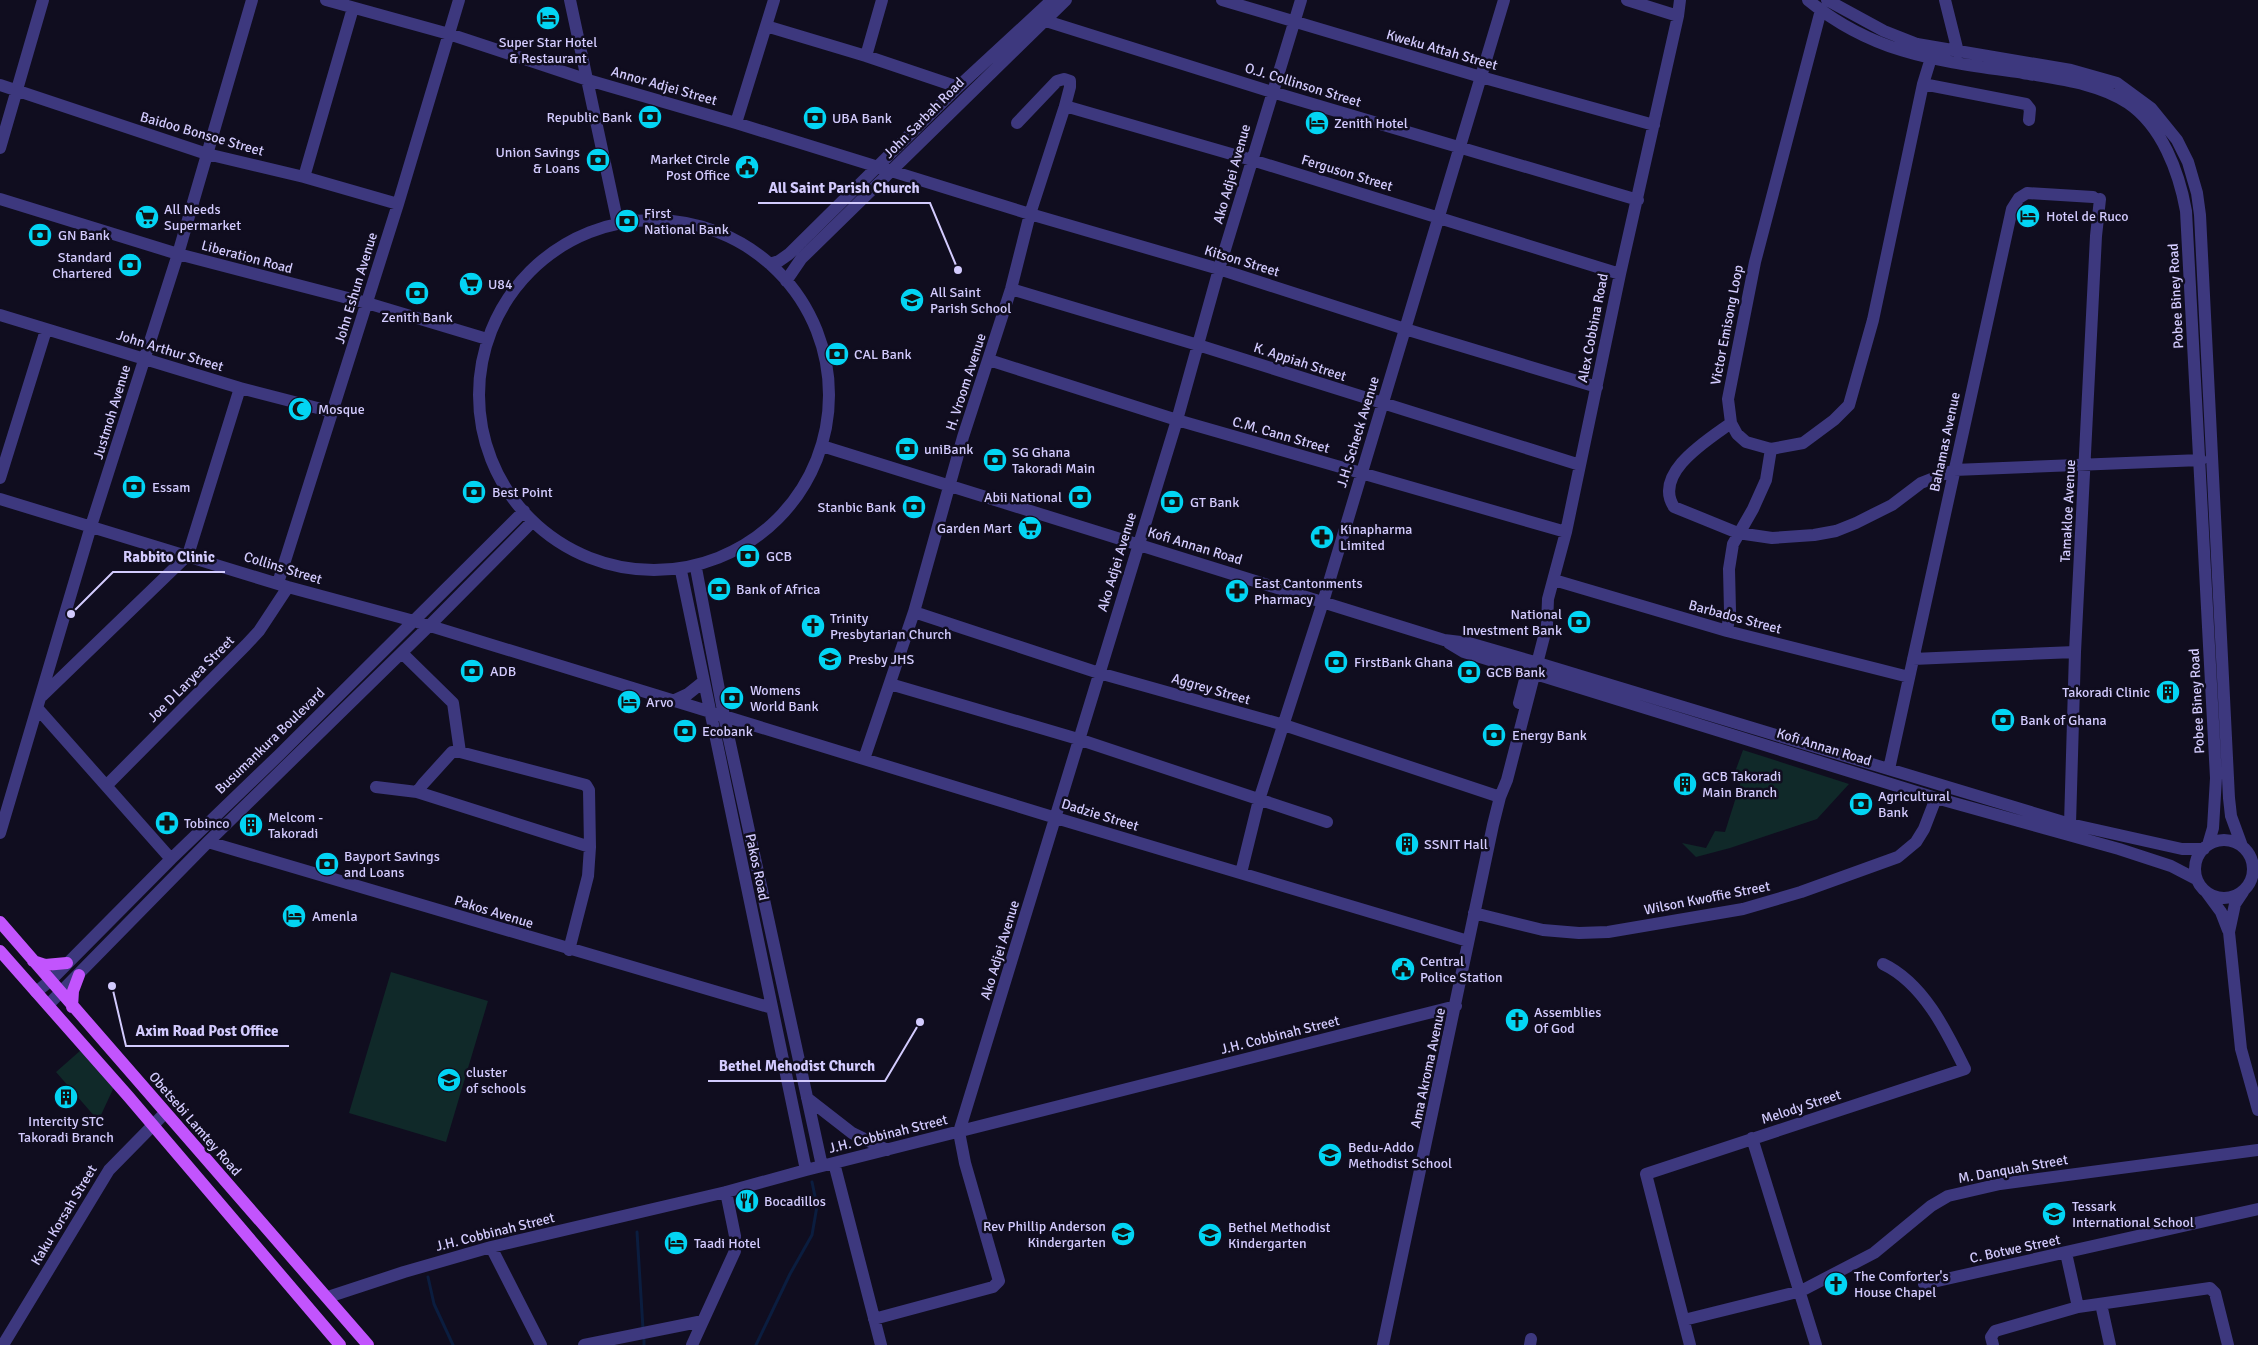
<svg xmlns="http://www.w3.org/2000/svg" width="2258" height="1345" viewBox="0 0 2258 1345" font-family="Signika,sans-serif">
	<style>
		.green { fill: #102929 }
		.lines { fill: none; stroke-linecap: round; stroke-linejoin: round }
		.stream { stroke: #0b1d3f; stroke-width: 3 }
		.minor { stroke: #3d387e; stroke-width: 12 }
		.major { stroke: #c254fd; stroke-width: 12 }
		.labels { text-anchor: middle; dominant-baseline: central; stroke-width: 5; stroke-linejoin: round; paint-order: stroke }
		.poi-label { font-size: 14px; fill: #d3cbfe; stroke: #100d1f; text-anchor: start }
		.street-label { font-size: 14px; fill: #d3cbfe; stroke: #100d1f }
		.leader { fill: none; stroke: #d3cbfe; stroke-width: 2 }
		.callout-dot { fill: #d3cbfe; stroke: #100d1f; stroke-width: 2 }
		.callout-label { font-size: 15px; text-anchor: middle; font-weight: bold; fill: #d3cbfe; stroke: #100d1f; stroke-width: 5; stroke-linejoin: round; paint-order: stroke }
	</style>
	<rect width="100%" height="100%" fill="#100d1f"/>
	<!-- green -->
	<path class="green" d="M1743 750 1849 784 1817 819 1730 848 1696 857 1682 843 1706 848 1715 831 1725 832 1743 775 1735 772Z
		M391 972 488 1001 446 1142 349 1113Z
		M81 1050 114 1087 101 1115 96 1118 56 1072Z"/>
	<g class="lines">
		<!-- stream -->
		<path class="stream" d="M637 1232 643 1329
			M428 1277 434 1304 453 1345
			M644 1340V1345
			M756 1345 790 1274 812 1235 817 1206 812 1182"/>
		<!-- minor -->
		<path class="minor" d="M326 0 449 34 588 80 736 123 1030 214 1219 269 1405 329 1597 387
			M570 0 618 224
			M1222 0 1481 77 1654 125
			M1627 0 1678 16
			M1808 0C1875 55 1940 61 2023 73 2058 79 2098 83 2128 103 2162 126 2179 172 2186 211L2216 778 2213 828 2208 845
			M1827 0 1884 31 1917 44 2071 70 2117 83 2151 108 2177 140 2188 162 2197 193 2200 215 2229 798 2231 816 2242 846
			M1945 0 1958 52
			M1821 10 1755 262 1728 399 1731 423 1737 434 1746 442 1771 449 1803 443 1834 420 1849 405 1873 320 1923 84 1931 58
			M1046 21 1272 92 1638 200
			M766 26 866 56 958 87
			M866 56 882 0
			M1923 84 2026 104 2030 109 2029 120
			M0 85 207 154 304 177 398 204
			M1065 106 1252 160 1620 274
			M736 123 774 0
			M0 148 43 0
			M304 177 353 8
			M0 199 178 254 367 303 487 339
			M479 395a175 175 0 1 1 350 0a175 175 0 1 1-350 0Z
			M770 264 779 261 789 254 958 87 1052 0
			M786 281 801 259 1066 0
			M1011 289 1198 345 1580 465
			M0 315 240 388 333 412
			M989 360 1177 420 1566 532
			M1731 423C1709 439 1652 473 1674 507L1738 533 1772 538 1814 535 1836 531 1856 523 1892 505 1921 483 1954 470 2201 460
			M822 446 1444 640 1469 643 1538 663 2070 824 2182 849H2204
			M0 478 46 330
			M0 499 288 587 414 621 1056 818 1468 941
			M696 568 724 716 822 1166
			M681 571 806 1170
			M1554 580 1727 631 1909 677
			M278 583 398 204 459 0
			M914 612 1099 673 1284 725 1500 797
			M1727 631 1730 611 1729 569 1733 544 1753 509 1766 480 1771 449
			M1449 643 1464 652 1936 798 2119 849 2171 866 2196 879
			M402 653 453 703 460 752
			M1913 659 2075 652
			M890 684 1078 739 1327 822
			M42 696 188 555 240 388
			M675 700 688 694 703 682
			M1519 703 1529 664
			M38 709 171 859
			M864 759 914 612 963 437 1011 289 1030 214 1065 106 1070 87V81L1064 79 1057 81 1017 123
			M1889 769 2012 209 2019 198 2027 193 2093 197
			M107 785 246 645 259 631 288 587
			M376 787 417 792
			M2070 824 2075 652 2096 236 2100 199
			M0 833 91 526 178 254 252 0
			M2195 869a29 29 0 1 1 58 0a29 29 0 1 1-58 0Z
			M208 842 772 1008
			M1241 873 1259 800 1323 602 1504 0
			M2243 892 2235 904 2229 932 2241 1049 2258 1110
			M2207 893 2221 912 2228 930
			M1474 913 1543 930 1579 933 1608 932 1743 909 1801 892 1898 857 1916 842 1924 829 1936 798
			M569 950 588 876 590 847 589 790 586 785 460 752H452L423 784 417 792 590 847
			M36 992 50 981 171 859 279 755 524 511
			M48 1005 208 842 429 626 532 522
			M807 1098 852 1133 887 1150
			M1752 1138 1816 1345
			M834 1163 881 1345
			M491 1247 541 1345
			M2066 1253 2078 1307
			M1924 1284 2258 1209
			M328 1297 404 1272 491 1247 726 1192 806 1170 1456 1006
			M2101 1304 2110 1345
			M874 1319 993 1287 999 1281 965 1163 959 1132 1177 420 1219 269 1301 0
			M1684 1320 1801 1291 1874 1253 1931 1206 1948 1196 2000 1184 2258 1150
			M3 1345 109 1170 165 1113
			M584 1345 703 1321
			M692 1345 735 1251V1236L726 1192
			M1383 1345 1493 825 1500 797 1507 780 1547 625 1548 599 1566 532 1620 274 1678 16 1680 0
			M1530 1345 1531 1339
			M1690 1345 1646 1174 1965 1069C1946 1030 1923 983 1883 964
			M1993 1345 1991 1337 1995 1331 2078 1307 2210 1288 2215 1293 2228 1345"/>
		<!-- major -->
		<path class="major" d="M0 922 368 1345
			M0 951 128 1096 340 1345
			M33 961 45 965 67 963
			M72 1007 73 991 79 975"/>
	</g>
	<!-- icons -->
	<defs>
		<g id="hotel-disc" transform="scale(1.25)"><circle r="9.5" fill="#03d4f3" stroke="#100d1f"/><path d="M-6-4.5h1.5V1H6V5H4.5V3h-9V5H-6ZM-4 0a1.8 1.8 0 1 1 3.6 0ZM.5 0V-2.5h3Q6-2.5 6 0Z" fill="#111"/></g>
		<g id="bank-disc" transform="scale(1.25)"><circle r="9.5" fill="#03d4f3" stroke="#100d1f"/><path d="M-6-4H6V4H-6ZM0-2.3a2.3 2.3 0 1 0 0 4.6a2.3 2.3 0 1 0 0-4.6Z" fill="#111"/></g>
		<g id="civic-disc" transform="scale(1.25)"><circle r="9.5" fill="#03d4f3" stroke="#100d1f"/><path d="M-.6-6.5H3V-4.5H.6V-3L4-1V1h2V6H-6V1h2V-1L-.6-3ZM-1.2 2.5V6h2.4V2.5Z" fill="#111"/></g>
		<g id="supermarket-disc" transform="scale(1.25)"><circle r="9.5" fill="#03d4f3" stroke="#100d1f"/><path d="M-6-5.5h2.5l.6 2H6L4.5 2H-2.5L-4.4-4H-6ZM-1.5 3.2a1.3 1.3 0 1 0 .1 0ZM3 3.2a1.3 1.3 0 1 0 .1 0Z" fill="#111"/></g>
		<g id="school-disc" transform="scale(1.25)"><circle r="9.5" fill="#03d4f3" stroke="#100d1f"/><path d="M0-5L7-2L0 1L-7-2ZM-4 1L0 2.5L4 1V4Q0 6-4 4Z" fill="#111"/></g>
		<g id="mosque-disc" transform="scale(1.25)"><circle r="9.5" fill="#03d4f3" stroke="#100d1f"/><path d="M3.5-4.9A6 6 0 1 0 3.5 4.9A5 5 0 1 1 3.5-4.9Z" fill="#111"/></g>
		<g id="pharmacy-disc" transform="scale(1.25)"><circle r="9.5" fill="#03d4f3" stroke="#100d1f"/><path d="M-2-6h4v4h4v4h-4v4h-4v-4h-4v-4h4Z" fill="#111"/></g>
		<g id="church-disc" transform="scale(1.25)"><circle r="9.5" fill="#03d4f3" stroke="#100d1f"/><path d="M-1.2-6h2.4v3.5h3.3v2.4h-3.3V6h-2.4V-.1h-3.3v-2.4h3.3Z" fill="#111"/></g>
		<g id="building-disc" transform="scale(1.25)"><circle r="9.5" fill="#03d4f3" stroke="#100d1f"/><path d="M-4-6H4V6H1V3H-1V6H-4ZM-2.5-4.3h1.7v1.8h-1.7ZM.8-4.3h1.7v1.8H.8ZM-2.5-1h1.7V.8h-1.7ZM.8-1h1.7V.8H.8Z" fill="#111"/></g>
		<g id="restaurant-disc" transform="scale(1.25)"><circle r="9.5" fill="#03d4f3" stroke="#100d1f"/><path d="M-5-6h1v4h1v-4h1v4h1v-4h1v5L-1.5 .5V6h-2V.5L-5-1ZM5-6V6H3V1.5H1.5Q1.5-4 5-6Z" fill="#111"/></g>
	</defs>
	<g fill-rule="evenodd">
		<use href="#hotel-disc" x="548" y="18"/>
		<use href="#bank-disc" x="650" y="117"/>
		<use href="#bank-disc" x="815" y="118"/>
		<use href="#hotel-disc" x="1317" y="123"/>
		<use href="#bank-disc" x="598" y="160"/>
		<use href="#civic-disc" x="747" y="167"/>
		<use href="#hotel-disc" x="2028" y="216"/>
		<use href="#supermarket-disc" x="147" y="217"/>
		<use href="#bank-disc" x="627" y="221"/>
		<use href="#bank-disc" x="40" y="235"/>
		<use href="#bank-disc" x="130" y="265"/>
		<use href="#supermarket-disc" x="471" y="284"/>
		<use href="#bank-disc" x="417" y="293"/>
		<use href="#school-disc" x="912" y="300"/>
		<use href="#bank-disc" x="837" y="354"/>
		<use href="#mosque-disc" x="300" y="409"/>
		<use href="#bank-disc" x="907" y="449"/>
		<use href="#bank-disc" x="995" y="460"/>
		<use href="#bank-disc" x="134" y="487"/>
		<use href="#bank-disc" x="474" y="492"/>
		<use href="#bank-disc" x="1080" y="497"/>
		<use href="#bank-disc" x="1172" y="502"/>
		<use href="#bank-disc" x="914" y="507"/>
		<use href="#supermarket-disc" x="1030" y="528"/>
		<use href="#pharmacy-disc" x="1322" y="537"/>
		<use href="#bank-disc" x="748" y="556"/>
		<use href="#bank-disc" x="719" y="589"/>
		<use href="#pharmacy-disc" x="1237" y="591"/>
		<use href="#bank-disc" x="1579" y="622"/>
		<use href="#church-disc" x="813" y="626"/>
		<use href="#school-disc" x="830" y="659"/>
		<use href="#bank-disc" x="1336" y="662"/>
		<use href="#bank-disc" x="472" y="671"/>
		<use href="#bank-disc" x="1469" y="672"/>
		<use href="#building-disc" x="2168" y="692"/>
		<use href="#bank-disc" x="732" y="698"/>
		<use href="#hotel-disc" x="629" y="702"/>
		<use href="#bank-disc" x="2003" y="720"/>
		<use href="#bank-disc" x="685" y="731"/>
		<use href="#bank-disc" x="1494" y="735"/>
		<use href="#building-disc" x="1685" y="784"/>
		<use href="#bank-disc" x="1861" y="804"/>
		<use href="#pharmacy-disc" x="167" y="823"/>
		<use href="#building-disc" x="251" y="825"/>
		<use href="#building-disc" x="1407" y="844"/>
		<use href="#bank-disc" x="327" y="864"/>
		<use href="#hotel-disc" x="294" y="916"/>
		<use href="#civic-disc" x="1403" y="969"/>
		<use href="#church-disc" x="1517" y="1020"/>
		<use href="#school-disc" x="449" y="1080"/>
		<use href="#building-disc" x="66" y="1097"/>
		<use href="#school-disc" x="1330" y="1155"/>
		<use href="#restaurant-disc" x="747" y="1201"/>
		<use href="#school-disc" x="2054" y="1214"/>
		<use href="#school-disc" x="1123" y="1234"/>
		<use href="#school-disc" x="1210" y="1235"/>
		<use href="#hotel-disc" x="676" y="1243"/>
		<use href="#church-disc" x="1836" y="1284"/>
	</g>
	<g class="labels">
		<!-- poi labels -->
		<g class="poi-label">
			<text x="548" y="42" text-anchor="middle">Super Star Hotel<tspan x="548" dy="16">&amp; Restaurant</tspan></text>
			<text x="632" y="117" text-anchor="end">Republic Bank</text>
			<text x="832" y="118">UBA Bank</text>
			<text x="1334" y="123">Zenith Hotel</text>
			<text x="580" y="152" text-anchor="end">Union Savings<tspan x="580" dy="16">&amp; Loans</tspan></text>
			<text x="730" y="159" text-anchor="end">Market Circle<tspan x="730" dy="16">Post Office</tspan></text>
			<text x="164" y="209">All Needs<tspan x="164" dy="16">Supermarket</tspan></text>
			<text x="644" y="213">First<tspan x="644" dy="16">National Bank</tspan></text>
			<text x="2046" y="216">Hotel de Ruco</text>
			<text x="58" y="235">GN Bank</text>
			<text x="112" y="257" text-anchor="end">Standard<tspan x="112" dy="16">Chartered</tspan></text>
			<text x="488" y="284">U84</text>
			<text x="930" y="292">All Saint<tspan x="930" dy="16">Parish School</tspan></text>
			<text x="417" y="317" text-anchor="middle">Zenith Bank</text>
			<text x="854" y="354">CAL Bank</text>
			<text x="318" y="409">Mosque</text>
			<text x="924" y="449">uniBank</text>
			<text x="1012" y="452">SG Ghana<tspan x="1012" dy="16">Takoradi Main</tspan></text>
			<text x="152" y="487">Essam</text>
			<text x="492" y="492">Best Point</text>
			<text x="1062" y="497" text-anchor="end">Abii National</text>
			<text x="1190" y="502">GT Bank</text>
			<text x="896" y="507" text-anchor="end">Stanbic Bank</text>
			<text x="1012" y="528" text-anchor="end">Garden Mart</text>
			<text x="1340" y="529">Kinapharma<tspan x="1340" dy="16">Limited</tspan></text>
			<text x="766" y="556">GCB</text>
			<text x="1254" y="583">East Cantonments<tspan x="1254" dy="16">Pharmacy</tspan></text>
			<text x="736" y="589">Bank of Africa</text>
			<text x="1562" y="614" text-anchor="end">National<tspan x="1562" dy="16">Investment Bank</tspan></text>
			<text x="830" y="618">Trinity<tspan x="830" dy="16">Presbytarian Church</tspan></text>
			<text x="848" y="659">Presby JHS</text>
			<text x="1354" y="662">FirstBank Ghana</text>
			<text x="490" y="671">ADB</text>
			<text x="1486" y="672">GCB Bank</text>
			<text x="750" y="690">Womens<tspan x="750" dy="16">World Bank</tspan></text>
			<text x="2150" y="692" text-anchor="end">Takoradi Clinic</text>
			<text x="646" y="702">Arvo</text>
			<text x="2020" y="720">Bank of Ghana</text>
			<text x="702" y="731">Ecobank</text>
			<text x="1512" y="735">Energy Bank</text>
			<text x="1702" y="776">GCB Takoradi<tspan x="1702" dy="16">Main Branch</tspan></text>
			<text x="1878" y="796">Agricultural<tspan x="1878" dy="16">Bank</tspan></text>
			<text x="268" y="817">Melcom -<tspan x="268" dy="16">Takoradi</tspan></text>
			<text x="184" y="823">Tobinco</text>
			<text x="1424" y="844">SSNIT Hall</text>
			<text x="344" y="856">Bayport Savings<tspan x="344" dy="16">and Loans</tspan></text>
			<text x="312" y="916">Amenla</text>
			<text x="1420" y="961">Central<tspan x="1420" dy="16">Police Station</tspan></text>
			<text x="1534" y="1012">Assemblies<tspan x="1534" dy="16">Of God</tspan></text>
			<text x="466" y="1072">cluster<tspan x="466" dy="16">of schools</tspan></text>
			<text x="66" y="1121" text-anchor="middle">Intercity STC<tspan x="66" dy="16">Takoradi Branch</tspan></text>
			<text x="1348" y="1147">Bedu-Addo<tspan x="1348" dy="16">Methodist School</tspan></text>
			<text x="764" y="1201">Bocadillos</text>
			<text x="2072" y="1206">Tessark<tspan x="2072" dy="16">International School</tspan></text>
			<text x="1106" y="1226" text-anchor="end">Rev Phillip Anderson<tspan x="1106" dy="16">Kindergarten</tspan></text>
			<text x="1228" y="1227">Bethel Methodist<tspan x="1228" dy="16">Kindergarten</tspan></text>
			<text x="694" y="1243">Taadi Hotel</text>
			<text x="1854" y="1276">The Comforter's<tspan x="1854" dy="16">House Chapel</tspan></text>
		</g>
		<!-- street labels -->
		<g class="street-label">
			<text transform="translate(1442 50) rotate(16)">Kweku Attah Street</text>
			<text transform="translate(1303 85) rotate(17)">O.J. Collinson Street</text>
			<text transform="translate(664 86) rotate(16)">Annor Adjei Street</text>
			<text transform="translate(924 118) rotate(-45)">John Sarbah Road</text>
			<text transform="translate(202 134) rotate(16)">Baidoo Bonsoe Street</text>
			<text transform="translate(1347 173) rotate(17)">Ferguson Street</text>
			<text transform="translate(1232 174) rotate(-74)">Ako Adjei Avenue</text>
			<text transform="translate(247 257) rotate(15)">Liberation Road</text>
			<text transform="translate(1242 261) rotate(17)">Kitson Street</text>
			<text transform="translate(356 288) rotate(-73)">John Eshun Avenue</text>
			<text transform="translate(2176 296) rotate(-93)">Pobee Biney Road</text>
			<text transform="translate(1727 325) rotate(-79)">Victor Emisong Loop</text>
			<text transform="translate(1593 328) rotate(-79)">Alex Cobbina Road</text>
			<text transform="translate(170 351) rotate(17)">John Arthur Street</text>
			<text transform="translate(1300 362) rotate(18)">K. Appiah Street</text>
			<text transform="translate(966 382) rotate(-72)">H. Vroom Avenue</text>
			<text transform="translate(112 412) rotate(-73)">Justmoh Avenue</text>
			<text transform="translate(1358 432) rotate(-73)">J.H. Scheck Avenue</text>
			<text transform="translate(1281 435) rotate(16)">C.M. Cann Street</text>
			<text transform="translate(1945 442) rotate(-78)">Bahamas Avenue</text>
			<text transform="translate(2068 511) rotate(-87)">Tamakloe Avenue</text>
			<text transform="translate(1195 546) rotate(17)">Kofi Annan Road</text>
			<text transform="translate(1117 562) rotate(-73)">Ako Adjei Avenue</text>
			<text transform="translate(283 568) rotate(17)">Collins Street</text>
			<text transform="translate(1735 617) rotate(15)">Barbados Street</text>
			<text transform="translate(191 679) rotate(-45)">Joe D Laryea Street</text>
			<text transform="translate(1211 689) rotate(16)">Aggrey Street</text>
			<text transform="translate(2197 701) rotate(-93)">Pobee Biney Road</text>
			<text transform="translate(270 741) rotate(-44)">Busumankura Boulevard</text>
			<text transform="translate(1824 747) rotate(17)">Kofi Annan Road</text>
			<text transform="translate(1100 815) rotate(17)">Dadzie Street</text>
			<text transform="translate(757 867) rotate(78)">Pakos Road</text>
			<text transform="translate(1707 898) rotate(-11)">Wilson Kwoffie Street</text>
			<text transform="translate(494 912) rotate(17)">Pakos Avenue</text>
			<text transform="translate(1000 950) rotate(-73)">Ako Adjei Avenue</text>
			<text transform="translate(1280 1035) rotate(-14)">J.H. Cobbinah Street</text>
			<text transform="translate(1428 1068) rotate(-78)">Ama Akroma Avenue</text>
			<text transform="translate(1801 1107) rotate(-18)">Melody Street</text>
			<text transform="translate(195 1124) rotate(49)">Obetsebi Lamtey Road</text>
			<text transform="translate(888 1134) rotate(-14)">J.H. Cobbinah Street</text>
			<text transform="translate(2013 1169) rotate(-10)">M. Danquah Street</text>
			<text transform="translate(64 1215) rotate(-59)">Kaku Korsah Street</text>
			<text transform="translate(495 1232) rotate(-14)">J.H. Cobbinah Street</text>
			<text transform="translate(2015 1249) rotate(-12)">C. Botwe Street</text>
		</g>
	</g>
	<!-- callouts -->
	<path class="leader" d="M958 270L930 203H758M71 614L113 572H225M112 986L126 1046H289M920 1022L885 1081H708"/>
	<g class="callout-dot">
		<circle cx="958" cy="270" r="5"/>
		<circle cx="71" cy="614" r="5"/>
		<circle cx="112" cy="986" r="5"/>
		<circle cx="920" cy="1022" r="5"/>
	</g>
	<g class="callout-label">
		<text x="844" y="193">All Saint Parish Church</text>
		<text x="169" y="562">Rabbito Clinic</text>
		<text x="207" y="1036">Axim Road Post Office</text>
		<text x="797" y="1071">Bethel Mehodist Church</text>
	</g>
</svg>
